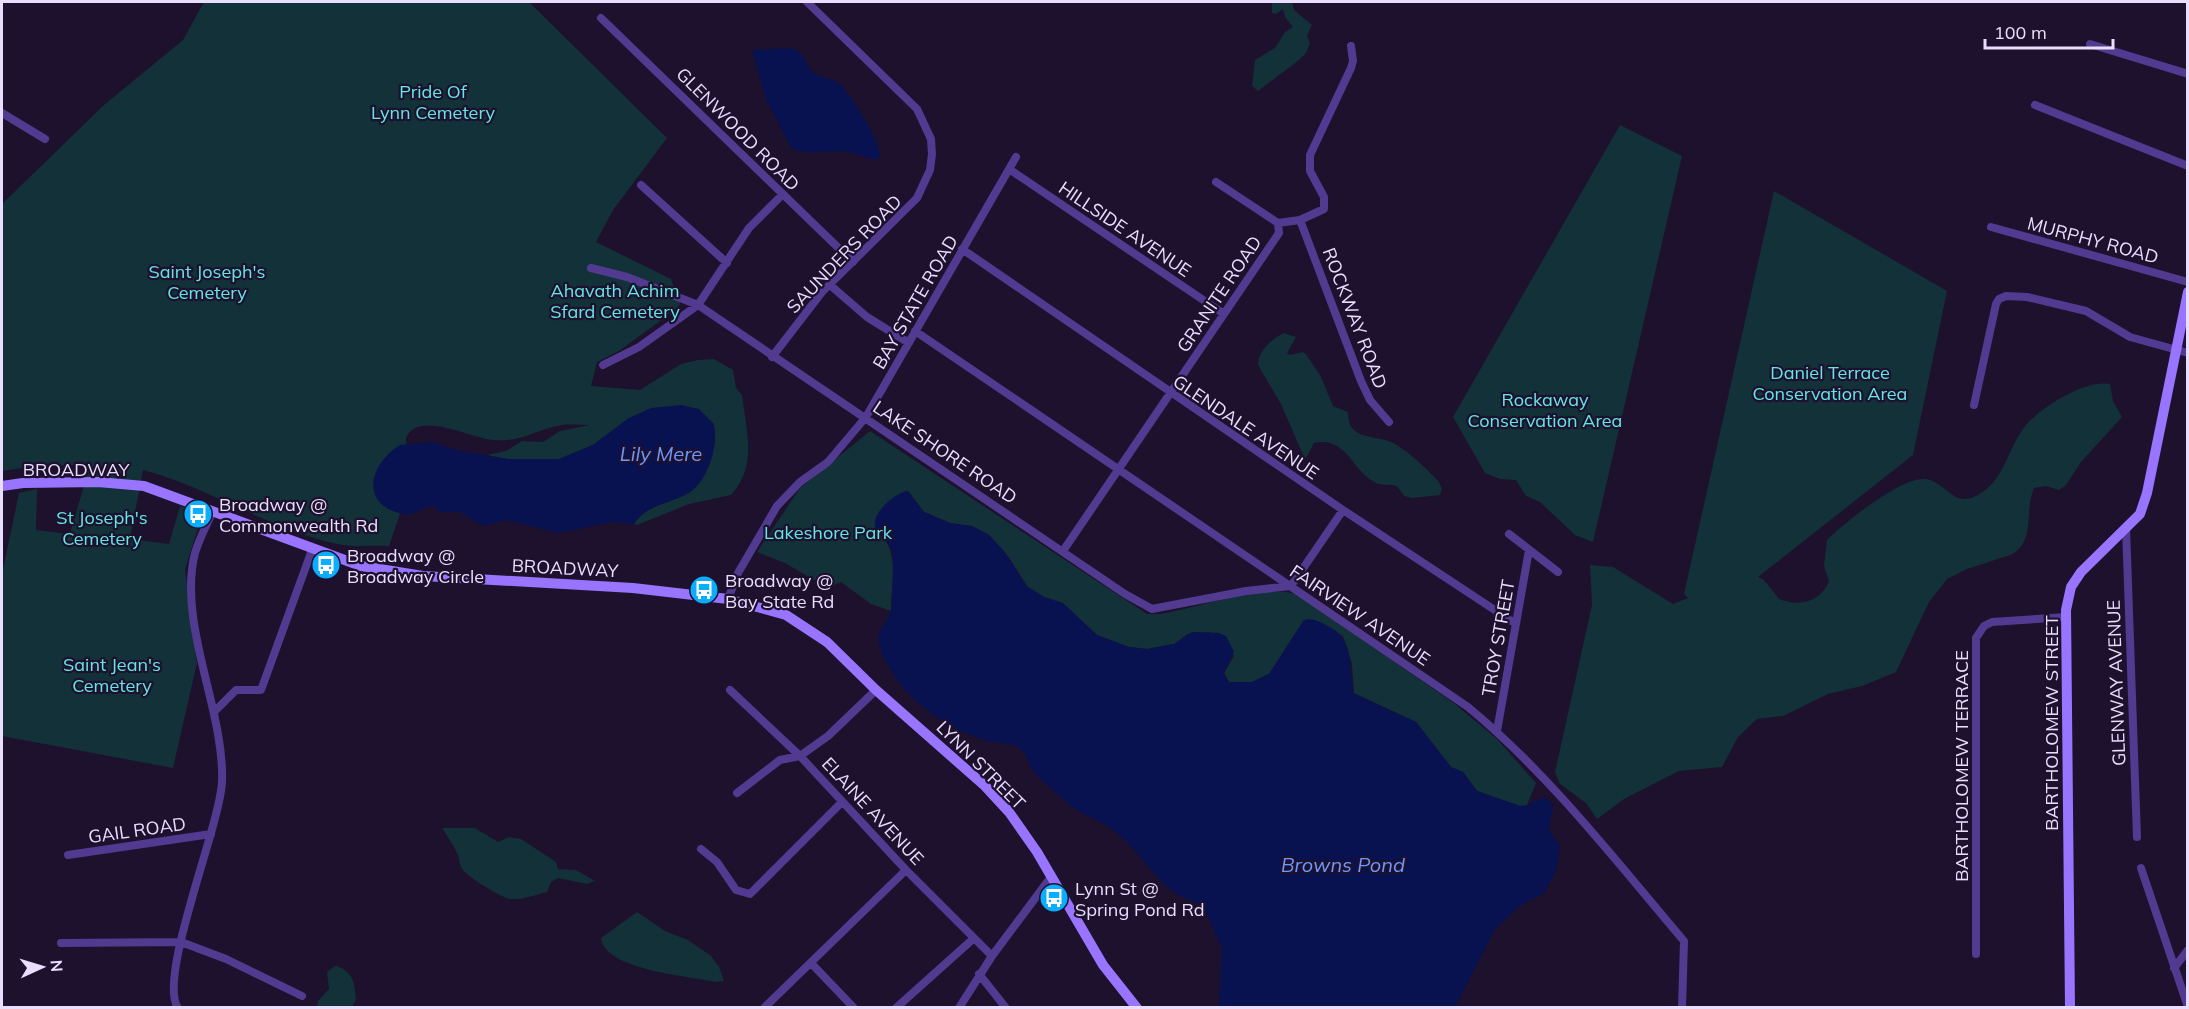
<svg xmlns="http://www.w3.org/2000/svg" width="2189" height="1009" viewBox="0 0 2189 1009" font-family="Mulish,sans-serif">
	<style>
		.green { fill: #133139 }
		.water { fill: #081250 }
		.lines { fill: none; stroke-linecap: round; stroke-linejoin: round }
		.street { stroke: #513a90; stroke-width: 8 }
		.secondary { stroke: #9975ff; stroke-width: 10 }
		.labels { text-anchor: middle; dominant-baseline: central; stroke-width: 4.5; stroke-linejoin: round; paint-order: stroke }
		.park-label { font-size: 18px; fill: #62e7e5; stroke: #1d112e }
		.street-label { font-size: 18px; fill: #eadeff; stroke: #1d112e }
		.poi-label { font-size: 18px; fill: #eadeff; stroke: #1d112e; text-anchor: start }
		.water-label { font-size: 20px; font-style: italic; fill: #6c99ff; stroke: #1d112e }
	</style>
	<rect width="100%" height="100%" fill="#1d112e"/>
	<!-- green -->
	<path class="green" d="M204 2H529L667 138 613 210 596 242 671 279 680 304 678 308 619 351 597 362 591 386 640 390 681 364 698 360 714 359 733 370 736 388 742 395C746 430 758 466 731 495L689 504 637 525 634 524C647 503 672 504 690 492 707 481 720 442 713 423L629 418 593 445 559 459 513 460 487 455 506 451 522 441 543 442 560 431 590 425C581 425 571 424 562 425 532 430 520 445 487 439 467 436 417 411 406 438L408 490 389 546C374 545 357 547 343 545 272 532 212 488 143 470L130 539 169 544 180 506 193 510 200 522 185 569 197 663 173 768 2 736V574L19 493 37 489 36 530 70 534 90 465H43L2 471V204L104 105 183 40Z
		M1272 2H1292L1294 10 1312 25 1307 36 1310 43 1306 53 1299 60 1258 91 1252 86 1255 60 1275 48 1285 32 1293 27 1285 17 1283 9 1276 14 1272 13Z
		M1620 125 1682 156 1593 542 1575 535 1540 502 1526 496 1516 480 1500 479 1485 473 1453 417Z
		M1774 191 1947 291 1913 455 1758 577 1764 580 1779 599C1799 607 1821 602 1829 581L1824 566 1827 540C1845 522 1899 479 1923 479 1949 480 1952 514 1984 491 2004 477 2009 448 2023 429 2037 409 2085 379 2110 384L2113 401 2122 417 2081 462 2066 485 2059 490 2046 486 2034 488C2024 511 2036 538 2013 554L1967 569 1947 579 1929 602 1896 672 1862 686 1828 694 1783 716 1757 719 1738 737 1722 767 1679 771 1624 799 1597 819 1586 803 1560 784 1555 772 1592 605 1590 565 1613 567 1673 604 1688 598 1684 594Z
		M1284 333 1296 337 1287 353 1290 355 1303 352 1306 354 1321 377 1333 406 1348 412C1347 443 1379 433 1397 445 1411 454 1427 469 1439 482L1442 489 1440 495 1412 498 1404 496 1397 486C1390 484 1381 486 1374 482 1351 469 1346 436 1314 443L1306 458 1304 457 1281 404 1258 365C1258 352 1272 338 1284 333Z
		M870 431 1147 614H1161C1200 607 1258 585 1297 594L1455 704 1497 739 1536 783 1527 805 1520 806 1477 791 1463 772 1451 767 1416 722 1354 693 1352 664 1343 636 1321 623 1304 620 1269 674 1252 682H1229L1224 673 1234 656 1209 632 1188 634 1174 644 1147 649 1129 647 1097 635 1063 604 1044 597 1027 586 1010 559 989 535 972 526 950 523 924 512 908 491C888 499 880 509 877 530 901 553 891 581 891 611L871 604 841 582 828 588 785 563 757 552 800 488Z
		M442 828H475L498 842 509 837 521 839 556 862 558 869 576 870 595 881 587 884 558 878 551 882 547 892C536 895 522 900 510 899 502 898 468 877 463 870 459 866 460 858 457 853 453 844 447 836 442 828Z
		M637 912 665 931 688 940 711 956 719 967 724 981 715 982C689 976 604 970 601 938Z
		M335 966C353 970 355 984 356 1000L352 1007H317L318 1001 329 989 327 972Z"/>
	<!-- water -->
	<path class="water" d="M790 48C804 51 804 61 812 71 819 79 833 77 841 85 851 95 883 145 880 158 868 162 860 153 848 152 831 150 806 156 791 148L766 99 752 50Z
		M681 405 699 409 713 423C720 442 708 481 690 492 672 504 647 503 634 524L612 522 559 533 506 520 483 526 460 512H440L434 506C423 506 415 517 403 514 358 505 370 463 400 445L432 442 460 451 508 459H559L593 445 629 418 651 408Z
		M908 491 924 512 950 523 972 526 989 535 1004 551 1027 587 1044 597 1063 603 1097 635 1129 647 1147 649 1174 644 1192 632 1219 633 1226 636 1234 652 1224 673 1229 682H1252L1269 674 1304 620C1312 618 1318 621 1326 625 1356 639 1348 666 1354 694L1416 722 1451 767 1463 772 1477 791 1520 806 1527 805 1544 797 1553 804 1549 830 1560 846 1556 871 1544 893 1520 906 1495 929 1455 1007H1219L1222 948 1204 908C1191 899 1178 897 1166 886 1147 868 1134 845 1113 830 1098 819 1079 814 1066 802 1056 792 1042 782 1033 771 1027 763 1028 754 1019 748 1009 741 996 744 984 740 942 726 902 698 883 655 871 625 887 630 891 609 892 601 894 558 892 551 889 542 880 537 876 529 869 514 896 492 908 491Z"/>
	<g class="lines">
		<!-- street -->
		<path class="street" d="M601 18 853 262
			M2090 44 2188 74
			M2035 105 2188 166
			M2 113 45 139
			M1009 169 1224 314
			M1216 182 1278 223
			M641 185 727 263
			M1300 220 1361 381 1370 400 1389 422
			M1991 227 2188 282
			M962 249 1343 510 1516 624
			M591 268 627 277 698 305 1125 594 1152 609 1246 591 1291 586 1343 510
			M830 285 867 317 909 343
			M915 331 1468 707C1549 774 1616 861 1684 941L1682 1008
			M772 357 822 292 917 198 930 170 932 154 931 139 917 109 807 2
			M603 365 639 347 698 305 749 228 783 194
			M1974 405 1996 304 1999 299 2006 296 2027 297 2086 311 2130 337 2188 353
			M2126 528 2137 837
			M1509 534 1558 572
			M1063 551 1279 233 1278 223 1300 220 1324 209V197L1310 171V155L1351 68 1353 61 1351 46
			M728 599 738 573 777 506 800 482 828 462 866 417 1016 157
			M730 690 800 756 906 870 992 956
			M214 712 236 690H261L312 550
			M1497 731 1529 550
			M737 793 780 760 800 756 828 736 876 690
			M701 849 717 862 736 890 750 894 842 802
			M68 855 211 834
			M2141 868 2188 1007
			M61 943 181 942 226 959 302 996
			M1976 954V638L1984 626 1992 622 2066 617
			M811 963 854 1008
			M2174 968 2188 950
			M979 974 1006 1008
			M178 1008C157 978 220 826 222 782 225 711 177 623 195 553 199 539 207 524 213 511
			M764 1008 906 870
			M896 1008 973 939
			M959 1008 992 956 1051 877"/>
		<!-- secondary -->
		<path class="secondary" d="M2 486 23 483 98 482 144 486 361 566 423 576 633 588 728 599 786 615 827 642 876 690 985 786 1009 812 1037 852 1103 965 1137 1008
			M2070 1008 2066 610 2071 587 2081 572 2140 514 2147 493 2188 292"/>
	</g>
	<!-- icons -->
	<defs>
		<g id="bus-disc" transform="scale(1.5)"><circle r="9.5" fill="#0aadff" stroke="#1d112e"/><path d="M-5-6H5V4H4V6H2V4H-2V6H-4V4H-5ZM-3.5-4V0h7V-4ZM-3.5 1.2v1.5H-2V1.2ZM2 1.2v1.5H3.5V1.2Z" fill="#fff"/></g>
	</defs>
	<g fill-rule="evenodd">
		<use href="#bus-disc" x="198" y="514"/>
		<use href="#bus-disc" x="326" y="565"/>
		<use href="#bus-disc" x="704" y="590"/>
		<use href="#bus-disc" x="1054" y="898"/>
	</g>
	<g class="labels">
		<!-- park labels -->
		<g class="park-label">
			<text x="433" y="91">Pride Of<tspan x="433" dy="21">Lynn Cemetery</tspan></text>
			<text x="207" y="271">Saint Joseph's<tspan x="207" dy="21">Cemetery</tspan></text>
			<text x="615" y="290">Ahavath Achim<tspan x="615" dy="21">Sfard Cemetery</tspan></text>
			<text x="1830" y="372">Daniel Terrace<tspan x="1830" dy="21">Conservation Area</tspan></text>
			<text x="1545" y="399">Rockaway<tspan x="1545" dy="21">Conservation Area</tspan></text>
			<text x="102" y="517">St Joseph's<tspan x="102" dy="21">Cemetery</tspan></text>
			<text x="828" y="532">Lakeshore Park</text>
			<text x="112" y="664">Saint Jean's<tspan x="112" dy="21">Cemetery</tspan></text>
		</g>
		<!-- street labels -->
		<g class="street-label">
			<text transform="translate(738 129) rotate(45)">GLENWOOD ROAD</text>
			<text transform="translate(1125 229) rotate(34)">HILLSIDE AVENUE</text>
			<text transform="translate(2093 240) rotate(15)">MURPHY ROAD</text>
			<text transform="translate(844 254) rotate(-46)">SAUNDERS ROAD</text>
			<text transform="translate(1219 294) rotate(-56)">GRANITE ROAD</text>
			<text transform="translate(915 302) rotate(-60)">BAY STATE ROAD</text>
			<text transform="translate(1355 318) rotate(69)">ROCKWAY ROAD</text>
			<text transform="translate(1246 427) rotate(34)">GLENDALE AVENUE</text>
			<text transform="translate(945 452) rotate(34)">LAKE SHORE ROAD</text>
			<text x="76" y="469">BROADWAY</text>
			<text transform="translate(565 568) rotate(3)">BROADWAY</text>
			<text transform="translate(1360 615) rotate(34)">FAIRVIEW AVENUE</text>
			<text transform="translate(1498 638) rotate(-80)">TROY STREET</text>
			<text transform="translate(2116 683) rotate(-92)">GLENWAY AVENUE</text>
			<text transform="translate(2051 723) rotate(-90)">BARTHOLOMEW STREET</text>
			<text transform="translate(981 765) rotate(45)">LYNN STREET</text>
			<text transform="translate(1961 766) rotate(-90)">BARTHOLOMEW TERRACE</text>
			<text transform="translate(873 811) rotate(47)">ELAINE AVENUE</text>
			<text transform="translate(137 830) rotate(-8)">GAIL ROAD</text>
		</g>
		<!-- poi labels -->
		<g class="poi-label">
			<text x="219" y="504">Broadway @<tspan x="219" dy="21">Commonwealth Rd</tspan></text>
			<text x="347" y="555">Broadway @<tspan x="347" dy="21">Broadway Circle</tspan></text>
			<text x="725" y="580">Broadway @<tspan x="725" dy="21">Bay State Rd</tspan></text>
			<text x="1075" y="888">Lynn St @<tspan x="1075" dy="21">Spring Pond Rd</tspan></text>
		</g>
		<!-- water labels -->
		<g class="water-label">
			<text x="661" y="453">Lily Mere</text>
			<text x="1343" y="864">Browns Pond</text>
		</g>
	</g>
	<!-- border -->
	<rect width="2189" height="1009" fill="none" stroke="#eadeff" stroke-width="6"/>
	<!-- north arrow -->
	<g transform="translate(42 967) rotate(86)" stroke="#1d112e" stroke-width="4.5" paint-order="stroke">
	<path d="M0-4.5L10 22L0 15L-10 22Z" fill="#eadeff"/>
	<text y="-9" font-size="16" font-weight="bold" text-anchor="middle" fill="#eadeff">N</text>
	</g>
	<!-- scale -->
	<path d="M1985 39v9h128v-9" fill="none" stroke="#eadeff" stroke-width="3"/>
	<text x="1994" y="39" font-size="18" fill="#eadeff" stroke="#1d112e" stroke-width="4.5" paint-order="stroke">100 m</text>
</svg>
